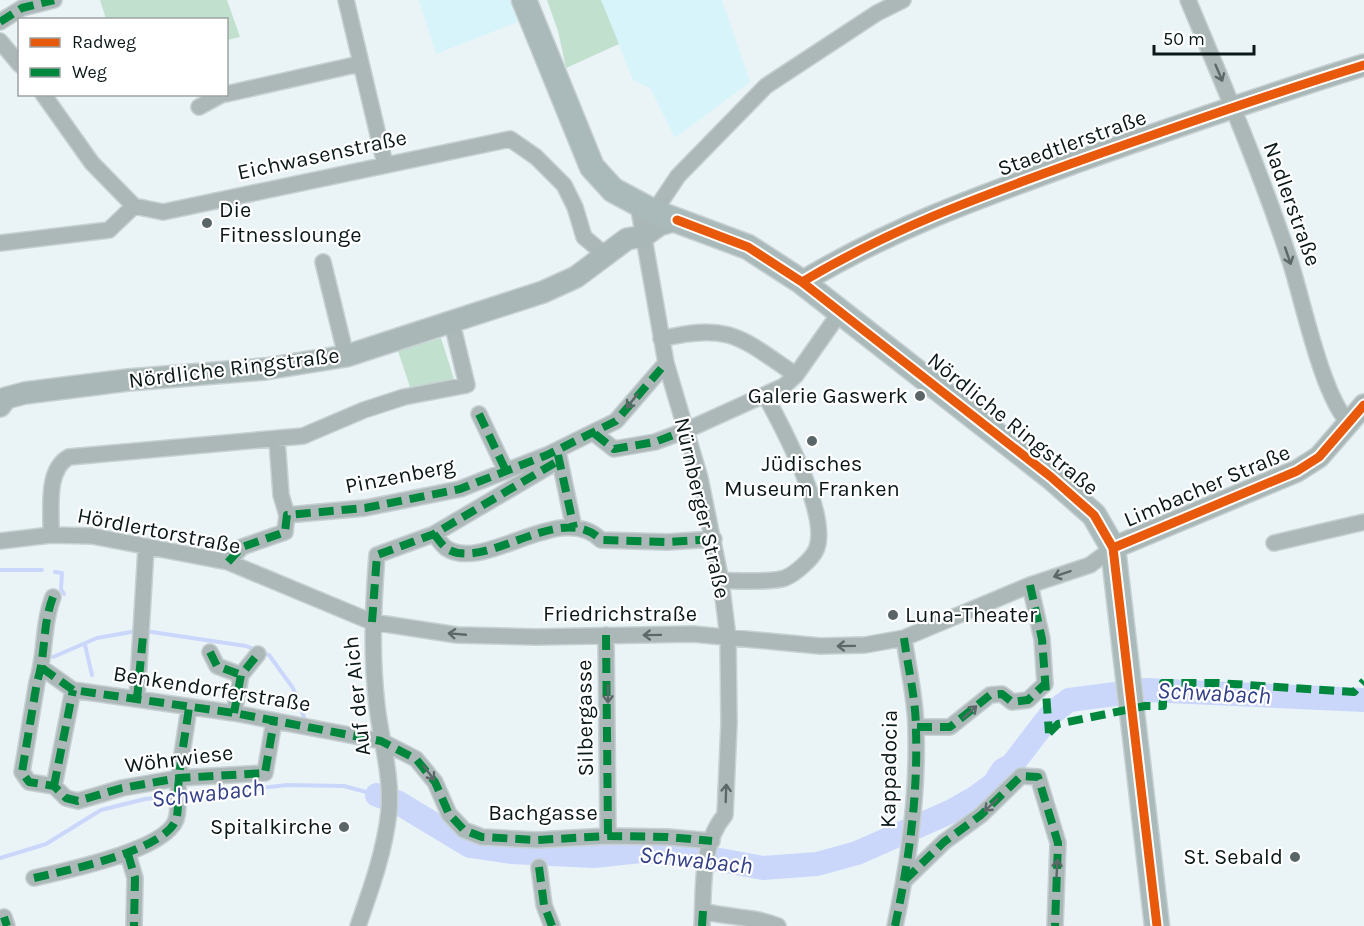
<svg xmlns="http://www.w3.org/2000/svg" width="1364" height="926" viewBox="0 0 1364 926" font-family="Karla,sans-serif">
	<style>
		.built { fill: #d7f4fb }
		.green { fill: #c1e0ce }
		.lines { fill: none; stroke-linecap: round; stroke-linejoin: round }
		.stream { stroke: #cad7fb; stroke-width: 4 }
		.river { stroke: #cad7fb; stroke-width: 24 }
		.street-casing { stroke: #c7d0d3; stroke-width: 18 }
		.secondary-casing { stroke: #c7d0d3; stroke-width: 24 }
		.primary-casing { stroke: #c7d0d3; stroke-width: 27 }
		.street { stroke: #acb8b7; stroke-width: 15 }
		.secondary { stroke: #a9b7b6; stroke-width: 21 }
		.primary { stroke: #aab9b9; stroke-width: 24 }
		.quiet { stroke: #00873e; stroke-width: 8; stroke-dasharray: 15 8; stroke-linecap: butt }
		.cycleway-casing { stroke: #fff; stroke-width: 13 }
		.cycleway { stroke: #e8590c; stroke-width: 9 }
		.oneway { stroke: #5c6868 }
		.poi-dot { fill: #596567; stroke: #fff; stroke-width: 2 }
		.labels { text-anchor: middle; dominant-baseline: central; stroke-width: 4.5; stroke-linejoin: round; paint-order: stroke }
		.street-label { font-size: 22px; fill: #0b181a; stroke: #fff }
		.poi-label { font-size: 22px; fill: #0b181a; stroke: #fff; text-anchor: end }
		.water-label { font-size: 24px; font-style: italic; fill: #344189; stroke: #fff }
	</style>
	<rect width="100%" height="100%" fill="#eaf4f7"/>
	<!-- built -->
	<path class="built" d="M419 0H512L520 21 436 54Z
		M601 0H722L750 82 675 138 650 88 633 80Z"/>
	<!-- green -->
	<path class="green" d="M100 0H227L240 37 227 40 226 20 106 19Z
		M547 0H601L619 44 566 68 558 31Z
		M441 338 454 379 412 393 398 351Z"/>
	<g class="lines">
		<!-- stream -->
		<path class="stream" d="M0 570H42
			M55 572 62 573 61 589 64 594
			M145 631 246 646 269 655 293 688 304 717
			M85 645 92 675
			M53 657 97 638 137 631
			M182 797 287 785 344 786 377 795
			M0 858 46 844 101 810 145 799 175 796"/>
		<!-- river -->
		<path class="river" d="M377 795 397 802 470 846 511 852 594 856 641 851 693 855 763 868 817 864 857 853 952 811 975 798 994 784 1003 770 1012 765 1052 713 1069 700 1146 690 1364 700"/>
		<!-- street casing -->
		<g class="street-casing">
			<path id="street" d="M346 0 385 164
				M1188 0C1224 86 1261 172 1290 261 1303 301 1322 396 1349 423
				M0 22 22 8 54 0
				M0 41 20 65
				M43 94 92 163 134 206 163 212 510 139 536 157 564 185 575 207 584 237 604 254
				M226 94 359 64
				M199 107 223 94
				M638 204 666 363 700 478 721 581 728 637 729 723 725 815C700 844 704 890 702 926
				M654 212 678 176 766 86 877 13 903 0
				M0 243 109 230 134 206
				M323 262 346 356
				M661 339C730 322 741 338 796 375
				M479 414 506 471
				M595 434 614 449 655 442 687 430 784 386 796 375 841 311
				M277 440 281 495 287 515
				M558 452 574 528
				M434 534C438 539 442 545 446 548 484 574 561 499 601 540L667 542 714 539
				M51 535C52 511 45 470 69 457L303 436 364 410 404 397 467 385 452 323
				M0 541 51 535 92 536 228 562 372 622 457 635 536 637 693 634 820 646 865 645 904 638 1030 585 1090 565 1113 548
				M1274 543 1364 522
				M228 562 242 547 285 532 287 515 365 508 460 489 547 455 616 421 666 363
				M721 581C738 580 771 583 785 578 795 574 812 559 816 550 831 517 782 426 765 395
				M53 597C42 625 46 655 37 682L22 772 29 782 54 786 66 798 78 801 122 788 179 778 265 773 274 721
				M606 635 608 836
				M210 652 217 666 241 675
				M42 668 73 690 234 713 381 741 416 759 435 782 449 814 464 830 482 837 537 840 608 836 668 837 712 841
				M137 699 146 548
				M234 713 241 675 258 654
				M917 727H950L990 695 1002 694 1012 702 1028 700 1045 684 1042 639 1030 585
				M54 786 73 690
				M128 854 135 878 134 926
				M539 867 544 905 552 926
				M34 878C63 871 172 850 177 816 179 804 177 791 179 779 181 755 186 731 189 707
				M905 880 944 842 981 815 1021 776 1038 777 1058 843 1055 926
				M703 911C728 918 755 916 778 926
				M4 917 7 926
				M358 926C371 889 385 850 389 811 392 775 381 741 377 706 371 655 373 606 377 555L434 534 558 461
				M895 926C909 861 918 796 916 730 916 700 908 668 904 638"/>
		</g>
		<!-- secondary casing -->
		<g class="secondary-casing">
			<path id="secondary" d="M802 282C892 228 979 197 1076 162 1172 128 1267 95 1364 65
				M0 406 6 398 25 393 128 380 265 369 346 356 543 292 576 277 627 239 644 236 659 225 677 220
				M1113 548 1297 471 1319 457 1364 405"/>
		</g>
		<!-- primary casing -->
		<g class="primary-casing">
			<path id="primary" d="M524 0 592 167 613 190 654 212 748 247 802 282 1051 477 1094 515 1113 548 1157 926"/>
		</g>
		<!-- street -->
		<use href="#street" class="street"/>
		<!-- secondary -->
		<use href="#secondary" class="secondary"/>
		<!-- primary -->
		<use href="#primary" class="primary"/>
		<!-- quiet -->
		<path class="quiet" d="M0 22 22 8 54 0
			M479 414 506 471
			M595 434 614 449 655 442 687 430
			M558 455 574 528
			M434 534C438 539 442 545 446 548 484 574 561 499 601 540L667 542 714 539
			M228 562 242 547 285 532 287 515 365 508 460 489 547 455 616 421 666 363
			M1030 585 1042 639 1049 733
			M53 597C42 625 46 655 37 682L22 772 29 782 54 786 66 798 78 801 122 788 179 778 265 773 274 721
			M372 622 377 555 434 534 558 461
			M606 635 608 836
			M210 652 217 666 241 675
			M42 668 73 690 234 713 381 741 416 759 435 782 449 814 464 830 482 837 537 840 608 836 668 837 712 841
			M137 699 143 636
			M234 713 241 675 258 654
			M917 727H950L990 695 1002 694 1012 702 1028 700 1045 684
			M1049 733 1058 724 1145 706H1163V683H1218L1354 692 1364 681
			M54 786 73 690
			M128 854 135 878 134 926
			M539 867 544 905 552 926
			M34 878C63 871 172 850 177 816 179 804 177 791 179 779 181 755 186 731 189 707
			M905 880 944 842 981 815 1021 776 1038 777 1058 843 1055 926
			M4 917 7 926
			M702 926 703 911
			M895 926C909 861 918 796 916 730 916 700 908 668 904 638"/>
		<!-- cycleway casing -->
		<g class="cycleway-casing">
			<path id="cycleway" d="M677 220 748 247 802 282 1051 477 1094 515 1113 548 1157 926
				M802 282C892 228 979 197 1076 162 1172 128 1267 95 1364 65
				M1113 548 1297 471 1319 457 1364 405"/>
		</g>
		<!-- cycleway -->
		<use href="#cycleway" class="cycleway"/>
	</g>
	<!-- one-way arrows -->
	<defs><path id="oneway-shaft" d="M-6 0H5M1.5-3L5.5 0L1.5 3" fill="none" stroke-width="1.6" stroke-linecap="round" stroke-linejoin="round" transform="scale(1.5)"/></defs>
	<g class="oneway">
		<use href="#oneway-shaft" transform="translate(1219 73) rotate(67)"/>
		<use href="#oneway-shaft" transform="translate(1288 256) rotate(71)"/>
		<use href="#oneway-shaft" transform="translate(632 401) rotate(128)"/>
		<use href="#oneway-shaft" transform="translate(1062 574) rotate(161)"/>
		<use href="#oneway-shaft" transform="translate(457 634) rotate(-175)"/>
		<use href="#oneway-shaft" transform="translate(652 635) rotate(179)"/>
		<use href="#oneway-shaft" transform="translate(846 646) rotate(179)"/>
		<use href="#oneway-shaft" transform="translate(608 694) rotate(90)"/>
		<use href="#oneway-shaft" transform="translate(970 712) rotate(-42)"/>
		<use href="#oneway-shaft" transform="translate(429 773) rotate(53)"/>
		<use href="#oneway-shaft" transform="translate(726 793) rotate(-88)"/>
		<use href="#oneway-shaft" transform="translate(991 805) rotate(136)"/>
		<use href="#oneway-shaft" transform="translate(1057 868) rotate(-87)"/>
	</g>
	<!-- markers -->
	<g class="poi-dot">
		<circle cx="207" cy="223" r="6"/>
		<circle cx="920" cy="396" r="6"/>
		<circle cx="812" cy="441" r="6"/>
		<circle cx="893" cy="615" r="6"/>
		<circle cx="344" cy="827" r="6"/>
		<circle cx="1295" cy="857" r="6"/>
	</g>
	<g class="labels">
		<!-- street labels -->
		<g class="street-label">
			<text transform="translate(1072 143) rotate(-20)">Staedtlerstraße</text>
			<text transform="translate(322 155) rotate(-12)">Eichwasenstraße</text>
			<text transform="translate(1292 204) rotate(70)">Nadlerstraße</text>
			<text transform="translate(234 368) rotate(-7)">Nördliche Ringstraße</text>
			<text transform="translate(1013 424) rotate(39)">Nördliche Ringstraße</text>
			<text transform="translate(400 476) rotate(-11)">Pinzenberg</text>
			<text transform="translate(1207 486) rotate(-23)">Limbacher Straße</text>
			<text transform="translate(702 508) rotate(77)">Nürnberger Straße</text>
			<text transform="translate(159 531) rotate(11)">Hördlertorstraße</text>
			<text x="620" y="614">Friedrichstraße</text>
			<text transform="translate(212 689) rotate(9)">Benkendorferstraße</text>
			<text transform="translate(357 696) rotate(-96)">Auf der Aich</text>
			<text transform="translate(585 718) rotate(-91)">Silbergasse</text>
			<text transform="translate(179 759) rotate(-7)">Wöhrwiese</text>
			<text transform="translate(889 769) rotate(-89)">Kappadocia</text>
			<text x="543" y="813">Bachgasse</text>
		</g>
		<!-- poi labels -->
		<g class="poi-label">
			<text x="219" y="210" text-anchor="start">Die<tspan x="219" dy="25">Fitnesslounge</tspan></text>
			<text x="908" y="396">Galerie Gaswerk</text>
			<text x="812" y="464" text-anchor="middle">Jüdisches<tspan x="812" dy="25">Museum Franken</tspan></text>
			<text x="905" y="615" text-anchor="start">Luna-Theater</text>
			<text x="332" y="827">Spitalkirche</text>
			<text x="1283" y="857">St. Sebald</text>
		</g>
		<!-- water labels -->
		<g class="water-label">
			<text transform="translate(1214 693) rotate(3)">Schwabach</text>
			<text transform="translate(208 793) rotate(-6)">Schwabach</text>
			<text transform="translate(696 860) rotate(6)">Schwabach</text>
		</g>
	</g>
	<!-- legend -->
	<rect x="18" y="18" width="210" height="78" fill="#ffffff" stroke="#9da3a3" stroke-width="1.5"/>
	<rect x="30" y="38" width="30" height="9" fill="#e8590c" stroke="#9da3a3" stroke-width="1.5"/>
	<text x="72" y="48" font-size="18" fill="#0b181a">Radweg</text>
	<rect x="30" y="68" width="30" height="9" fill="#00873e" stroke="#9da3a3" stroke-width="1.5"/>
	<text x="72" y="78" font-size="18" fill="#0b181a">Weg</text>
	<!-- scale -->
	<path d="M1154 45v9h100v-9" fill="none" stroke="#0b181a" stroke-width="3"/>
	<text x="1163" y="45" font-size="18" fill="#0b181a" stroke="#ffffff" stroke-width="4.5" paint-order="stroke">50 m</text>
</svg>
